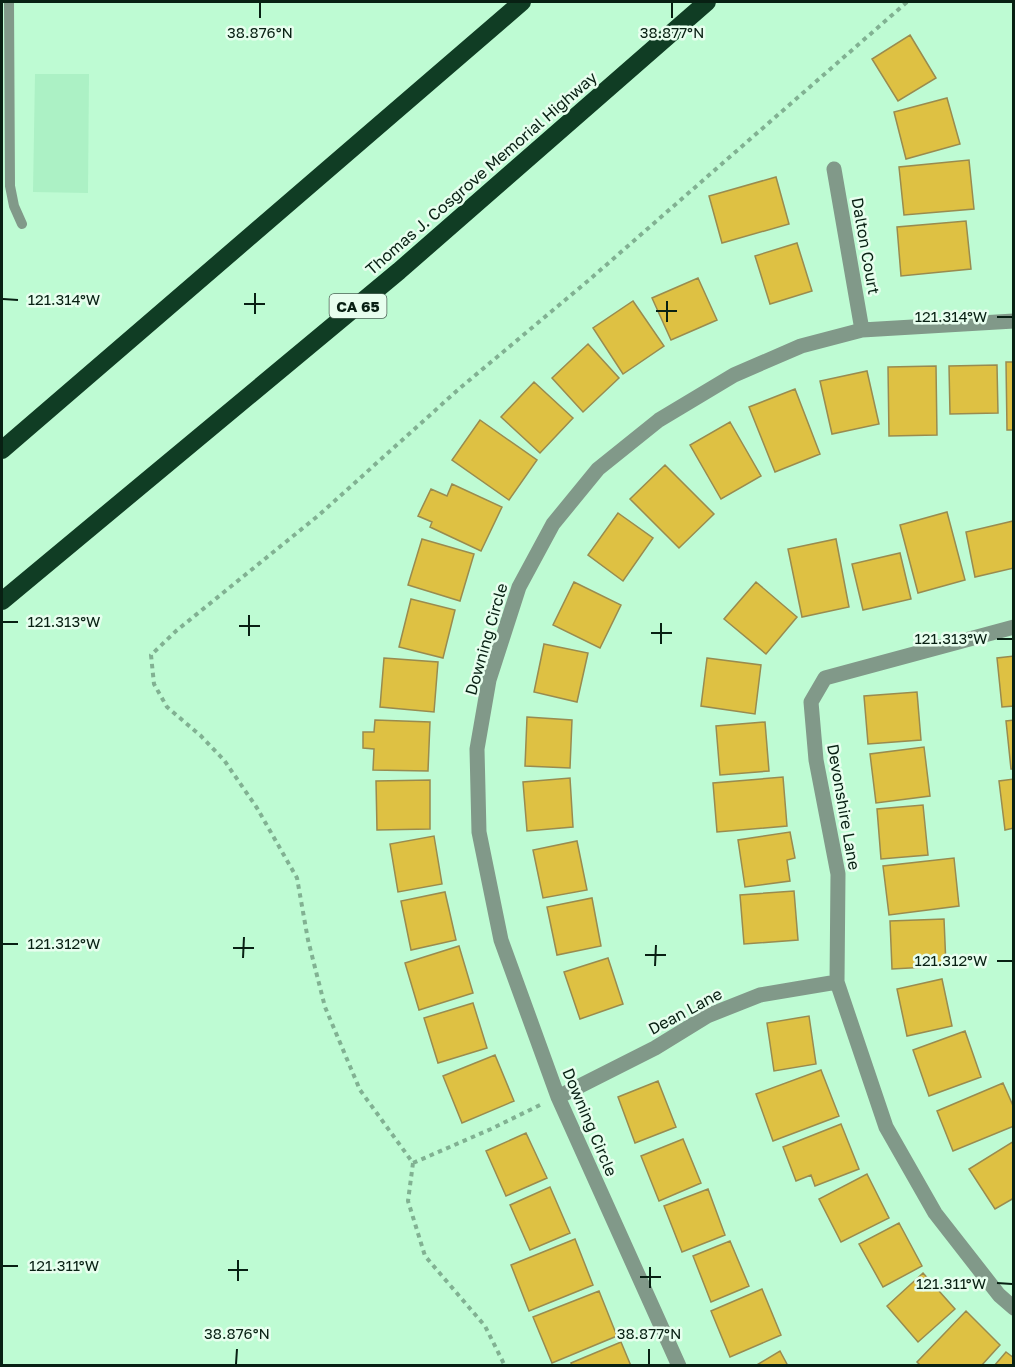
<svg xmlns="http://www.w3.org/2000/svg" width="1015" height="1367" viewBox="0 0 1015 1367" font-family="'Golos Text',sans-serif">
	<style>
		.built { fill: #acf1c5 }
		.building { fill: #dec143; stroke: #998b4f; stroke-width: 1.5 }
		.lines { fill: none; stroke-linecap: round; stroke-linejoin: round }
		.path { stroke: #81b192; stroke-width: 4; stroke-dasharray: 4.5 4.5; stroke-linecap: butt }
		.service { stroke: #819989; stroke-width: 10 }
		.minor { stroke: #819989; stroke-width: 15 }
		.motorway { stroke: #103d24; stroke-width: 18 }
		.ticks { fill: none; stroke: #082013; stroke-width: 2 }
		.labels { text-anchor: middle; dominant-baseline: central; stroke-width: 5; stroke-linejoin: round; paint-order: stroke }
		.shield { fill: #e7feee; stroke: #4b6355; stroke-width: 1.5 }
		.shield-label { font-size: 15px; font-weight: bold; fill: #082013 }
		.street-label { font-size: 16px; fill: #082013; stroke: #e7feee }
		.ticks-label { font-size: 15px; text-anchor: middle; fill: #082013; stroke: #e7feee; stroke-width: 5; stroke-linejoin: round; paint-order: stroke }
	</style>
	<rect width="100%" height="100%" fill="#befbd3"/>
	<!-- built -->
	<path class="built" d="M35 74H89L88 193 33 192Z"/>
	<!-- building -->
	<path class="building" d="M910 35 936 78 898 101 872 59Z
		M947 98 960 144 906 159 894 112Z
		M969 160 974 209 904 215 899 167Z
		M776 177 789 224 722 243 709 196Z
		M966 221 971 269 901 276 897 227Z
		M797 243 812 291 770 304 755 256Z
		M698 278 717 320 671 340 652 298Z
		M633 301 664 346 623 374 593 328Z
		M588 344 619 378 583 412 552 378Z
		M1006 362H1014V430H1007Z
		M997 365 998 413 950 414 949 366Z
		M936 366 937 435 889 436 888 367Z
		M867 371 879 424 832 434 820 381Z
		M534 382 573 418 540 453 501 417Z
		M795 389 820 454 775 472 749 407Z
		M480 420 537 460 509 500 452 460Z
		M730 422 761 476 721 499 690 445Z
		M665 465 714 514 679 548 630 499Z
		M452 484 502 507 481 551 430 527 432 522 418 516 431 489 447 496Z
		M947 512 965 580 918 593 900 525Z
		M618 513 653 538 623 581 588 555Z
		M1013 521 1014 568 975 577 966 532Z
		M422 539 474 554 460 601 408 585Z
		M836 539 849 607 802 617 788 549Z
		M900 553 911 599 863 610 852 564Z
		M574 582 621 605 600 648 553 625Z
		M756 582 797 617 766 654 724 619Z
		M411 599 455 610 443 658 399 647Z
		M544 644 588 653 577 702 534 692Z
		M1014 656V706L1002 707 997 658Z
		M384 658 438 662 434 712 380 707Z
		M707 658 761 665 755 714 701 706Z
		M917 692 921 740 868 744 864 696Z
		M527 717 572 720 570 768 525 766Z
		M375 720 430 722 428 771 373 770 374 749 363 748V732H374Z
		M1014 720V769H1011L1006 721Z
		M765 722 769 771 720 775 716 726Z
		M924 747 930 796 876 803 870 754Z
		M783 777 787 826 717 832 713 783Z
		M570 778 573 827 527 831 523 782Z
		M1014 779V828L1005 830 999 781Z
		M430 780V829L377 830 376 781Z
		M923 805 928 855 881 859 877 809Z
		M790 832 795 858 787 860 790 881 745 887 738 840Z
		M434 836 442 884 398 892 390 844Z
		M577 841 587 890 543 898 533 850Z
		M954 858 959 906 889 915 883 866Z
		M794 891 798 940 744 944 740 895Z
		M445 892 456 940 411 950 401 901Z
		M592 898 601 946 557 955 547 907Z
		M944 919 946 966 892 969 890 921Z
		M459 946 473 993 419 1010 405 963Z
		M608 958 623 1004 580 1019 564 972Z
		M942 979 952 1026 907 1036 897 989Z
		M473 1003 487 1048 438 1063 424 1018Z
		M809 1016 816 1064 774 1071 767 1023Z
		M965 1031 981 1077 929 1096 913 1050Z
		M495 1055 514 1101 462 1123 443 1076Z
		M821 1070 839 1116 773 1141 756 1094Z
		M658 1081 676 1127 635 1143 618 1097Z
		M1003 1083 1014 1108V1126L953 1151 937 1111Z
		M841 1124 859 1169 815 1186 811 1175 796 1181 783 1147Z
		M526 1133 547 1178 506 1196 486 1151Z
		M683 1139 701 1183 659 1201 641 1156Z
		M1014 1141V1198L995 1209 969 1169Z
		M867 1174 889 1218 841 1242 819 1199Z
		M550 1187 570 1233 530 1250 510 1205Z
		M708 1189 725 1235 682 1252 664 1206Z
		M899 1223 922 1266 883 1287 859 1244Z
		M575 1239 593 1285 529 1311 511 1265Z
		M730 1241 749 1286 711 1302 693 1256Z
		M923 1273 955 1309 918 1342 887 1306Z
		M762 1289 781 1335 730 1357 711 1311Z
		M599 1291 617 1336 552 1363 533 1317Z
		M966 1311 1000 1345 981 1366H921L917 1362Z
		M621 1342 631 1366H572L571 1363Z
		M780 1351 788 1366H755Z
		M1006 1352 1014 1358V1366H994Z"/>
	<g class="lines">
		<!-- path -->
		<path class="path" d="M540 1105 491 1129 413 1163 360 1090 325 1007 308 940 297 878 257 808 224 760 201 736 167 707 154 684 151 655 176 631 319 515 460 388 589 280 907 2
			M413 1163 408 1201 425 1256 485 1326 505 1366"/>
		<!-- service -->
		<path class="service" d="M9 2 10 186 14 206 22 224"/>
		<!-- minor -->
		<path class="minor" d="M834 169 862 330
			M1014 627 825 678 811 702 816 760 838 874 837 982 886 1127 935 1213 999 1295 1014 1308
			M558 1097 655 1048 707 1016 760 995 837 982
			M679 1366 558 1097 501 940 479 832 477 749 489 680 519 587 553 524 598 469 659 420 734 375 801 346 862 330 1014 321"/>
		<!-- motorway -->
		<path class="motorway" d="M2 450 522 2
			M2 601 399 271 707 2"/>
	</g>
	<!-- ticks -->
	<path class="ticks" d="M260 18V3M672 18V3M3 299 18 300M244 304H265M656 311H677M255 314V293M997 317H1012M667 322V301M3 622H18M239 626H260M651 633H672M249 636V615M997 639H1012M661 644V623M3 944H18M233 948H254M645 955H666M243 958 244 937M997 961H1012M655 966 656 945M3 1266H18M228 1270H248M640 1277H661M238 1281V1260M997 1283 1012 1284M650 1288V1267M236 1364 237 1349M649 1364V1349"/>
	<g class="labels">
		<!-- shield labels -->
		<rect class="shield" x="329.5" y="294" width="57" height="24" rx="4.5"/>
		<g class="shield-label">
			<text x="358" y="306">CA 65</text>
		</g>
		<!-- street labels -->
		<g class="street-label">
			<text transform="translate(481 173) rotate(-41)">Thomas J. Cosgrove Memorial Highway</text>
			<text transform="translate(866 246) rotate(80)">Dalton Court</text>
			<text transform="translate(486 639) rotate(-74)">Downing Circle</text>
			<text transform="translate(844 807) rotate(80)">Devonshire Lane</text>
			<text transform="translate(685 1011) rotate(-28)">Dean Lane</text>
			<text transform="translate(590 1122) rotate(67)">Downing Circle</text>
		</g>
	</g>
	<g class="ticks-label">
		<text x="260" y="38">38.876°N</text>
		<text x="672" y="38">38.877°N</text>
		<text x="64" y="305">121.314°W</text>
		<text x="951" y="322">121.314°W</text>
		<text x="64" y="627">121.313°W</text>
		<text x="951" y="644">121.313°W</text>
		<text x="64" y="949">121.312°W</text>
		<text x="951" y="966">121.312°W</text>
		<text x="64" y="1271">121.311°W</text>
		<text x="951" y="1289">121.311°W</text>
		<text x="237" y="1339">38.876°N</text>
		<text x="649" y="1339">38.877°N</text>
	</g>
	<!-- border -->
	<rect width="1015" height="1367" fill="none" stroke="#082013" stroke-width="6"/>
</svg>
